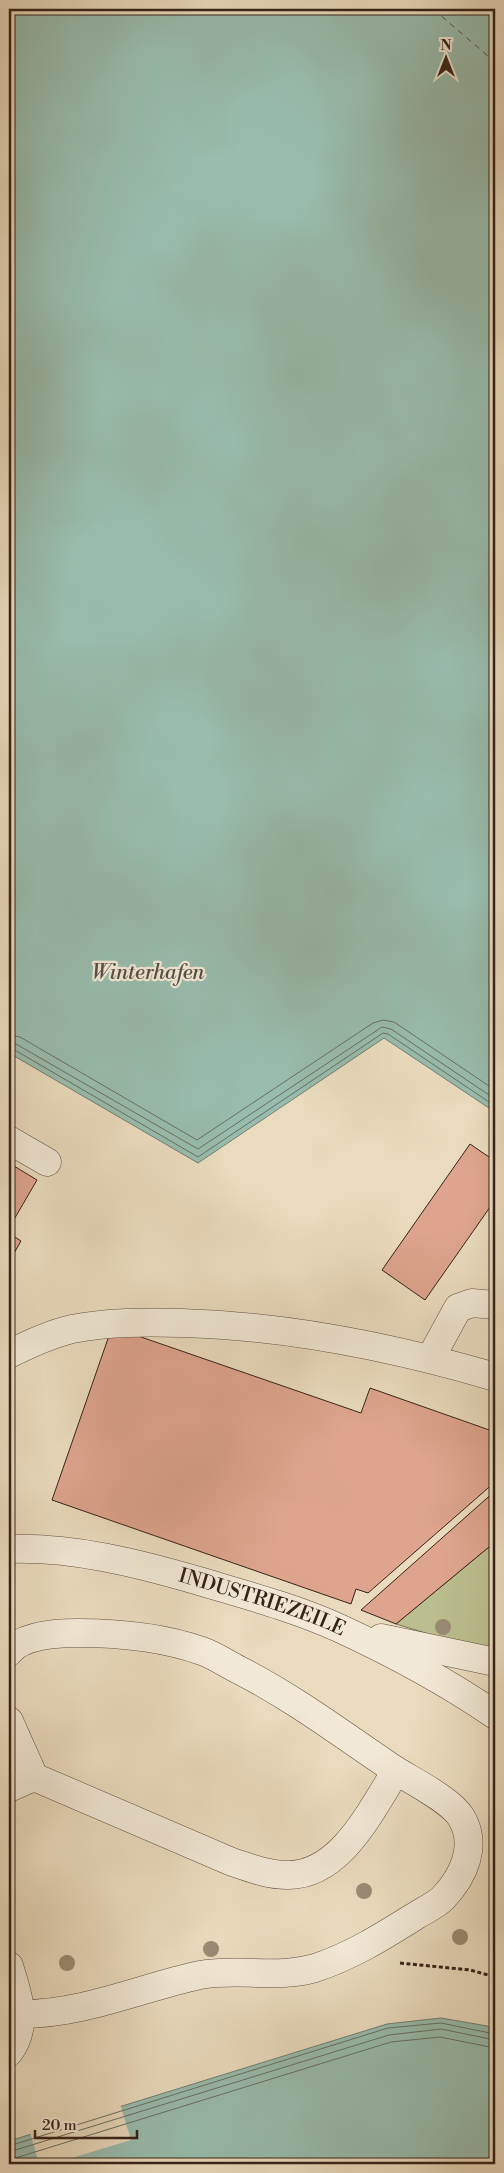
<svg xmlns="http://www.w3.org/2000/svg" width="504" height="2173" viewBox="0 0 504 2173" font-family="'Libre Bodoni',serif">
	<style>
		.green { fill: #bbbe8e; stroke: #787054 }
		.water { fill: #98bcad; stroke: #717e72 }
		.pier { fill: #eadbbe }
		.lines { fill: none; stroke-linecap: round; stroke-linejoin: round }
		.shore { stroke: #676f63; stroke-width: 1 }
		.ferry { stroke: #535045; stroke-width: 1; stroke-dasharray: 6 5; stroke-linecap: butt }
		.building { fill: #dea48e; stroke: #362219 }
		.minor-casing { stroke: #635042; stroke-width: 29 }
		.path { stroke: #362219; stroke-width: 3; stroke-dasharray: 4 2.5; stroke-linecap: butt }
		.minor { stroke: #f1e8d5; stroke-width: 28 }
		.tree { fill: #998b73 }
		.labels { text-anchor: middle; dominant-baseline: central; stroke-width: 4.5; stroke-linejoin: round; paint-order: stroke }
		.street-label { font-size: 20px; fill: #362219; stroke: #f1e8d5 }
		.water-label { font-size: 21px; font-style: italic; fill: #535045; stroke: #f1e8d5 }
	</style>
	<rect width="100%" height="100%" fill="#eadbbe"/>
	<filter id="stains"><feTurbulence type="fractalNoise" baseFrequency=".004" numOctaves="4"/><feColorMatrix values="0 0 0 0 .2 0 0 0 0 .09 0 0 0 0 .02 0 0 0 .5 -.17"/></filter>
	<radialGradient id="worn" r=".72"><stop offset=".6" stop-color="#630" stop-opacity="0"/><stop offset="1" stop-color="#630" stop-opacity=".3"/></radialGradient>
	<!-- green -->
	<path class="green" d="M495 1542V1678L488 1674 494 1654 396 1624Z"/>
	<!-- water -->
	<path class="water" d="M9 9H495V1112L384 1038 198 1163 9 1053Z
		M441 2018 487 2026 495 2030V2164H9V2141L387 2024Z"/>
	<!-- pier -->
	<path class="pier" d="M120 2104 131 2140 52 2164H39L30 2132Z"/>
	<g class="lines">
		<!-- shore -->
		<path class="shore" d="M9 1035 20 1037 197 1140 373 1023 383 1020 394 1022 495 1090
			M9 1042 16 1044 198 1149 382 1027 391 1029 495 1099
			M9 1049H13L198 1157 383 1033 388 1034 495 1106
			M9 2146 388 2028 441 2023 495 2034
			M9 2152 389 2035 441 2029 495 2040
			M9 2160 391 2042 440 2037 495 2048"/>
		<!-- ferry -->
		<path class="ferry" d="M433 9 495 62"/>
	</g>
	<!-- building -->
	<path class="building" d="M470 1144 495 1161V1200L425 1300 382 1270Z
		M9 1163 37 1180 9 1228Z
		M9 1233 21 1241 9 1262Z
		M112 1327 361 1413 370 1388 495 1432V1482L368 1593 356 1589 351 1604 52 1500Z
		M495 1491V1542L396 1624 361 1610Z"/>
	<g class="lines">
		<!-- minor casing -->
		<g class="minor-casing">
			<g id="minor">
				<path d="M9 1140 47 1162"/>
				<path d="M9 1354C29 1344 50 1334 72 1329 108 1322 145 1322 182 1323 288 1326 393 1347 495 1377"/>
				<path d="M430 1359 458 1308 472 1303 495 1305"/>
				<path id="s1" d="M9 1549C74 1547 137 1563 199 1581 246 1595 295 1608 339 1628 393 1653 447 1682 495 1715"/>
				<path d="M381 1638 495 1662"/>
				<path d="M9 1652C22 1635 58 1633 78 1633 119 1633 162 1637 202 1651 214 1655 227 1664 239 1670 292 1697 340 1733 389 1766 408 1779 450 1799 461 1817 478 1845 464 1876 443 1898 436 1905 425 1910 417 1915 385 1935 352 1956 315 1968 278 1979 238 1968 200 1975 140 1988 84 2014 22 2014"/>
				<path d="M9 1721 34 1777 9 1788"/>
				<path d="M34 1777 232 1862C250 1868 268 1875 288 1875 341 1875 371 1810 396 1771"/>
				<path d="M9 1966C18 1994 29 2026 9 2052"/>
			</g>
		</g>
		<!-- path -->
		<path class="path" d="M400 1963 470 1970 495 1977"/>
		<!-- minor -->
		<use href="#minor" class="minor"/>
	</g>
	<!-- trees -->
	<g class="tree">
		<circle cx="443" cy="1627" r="8"/>
		<circle cx="364" cy="1891" r="8"/>
		<circle cx="460" cy="1937" r="8"/>
		<circle cx="211" cy="1949" r="8"/>
		<circle cx="67" cy="1963" r="8"/>
	</g>
	<g class="labels">
		<!-- street labels -->
		<g class="street-label">
			<text stroke="none"><textPath href="#s1" startOffset="260">INDUSTRIEZEILE</textPath></text>
		</g>
		<!-- water labels -->
		<g class="water-label">
			<text x="148" y="973">Winterhafen</text>
		</g>
	</g>
	<!-- margin -->
	<rect width="504" height="2173" fill="none" stroke="#eadbbe" stroke-width="30"/>
	<rect x="10" y="10" width="484" height="2153" fill="none" stroke="#362219" stroke-width="2.5"/>
	<rect x="15" y="15" width="474" height="2143" fill="none" stroke="#362219"/>
	<!-- north arrow -->
	<g transform="translate(446 58)" stroke="#f1e8d5" stroke-width="4" paint-order="stroke">
	<path d="M0-4L9 19L0 12L-9 19Z" fill="#362219"/>
	<text y="-8" font-size="14" font-weight="bold" text-anchor="middle" fill="#362219">N</text>
	</g>
	<!-- scale -->
	<path d="M35 2130v8h102v-8" fill="none" stroke="#362219" stroke-width="2.5"/>
	<text x="42" y="2130" font-size="15" fill="#362219" stroke="#f1e8d5" stroke-width="4" paint-order="stroke">20 m</text>
	<rect width="100%" height="100%" filter="url(#stains)"/>
	<rect width="100%" height="100%" fill="url(#worn)"/>
</svg>
